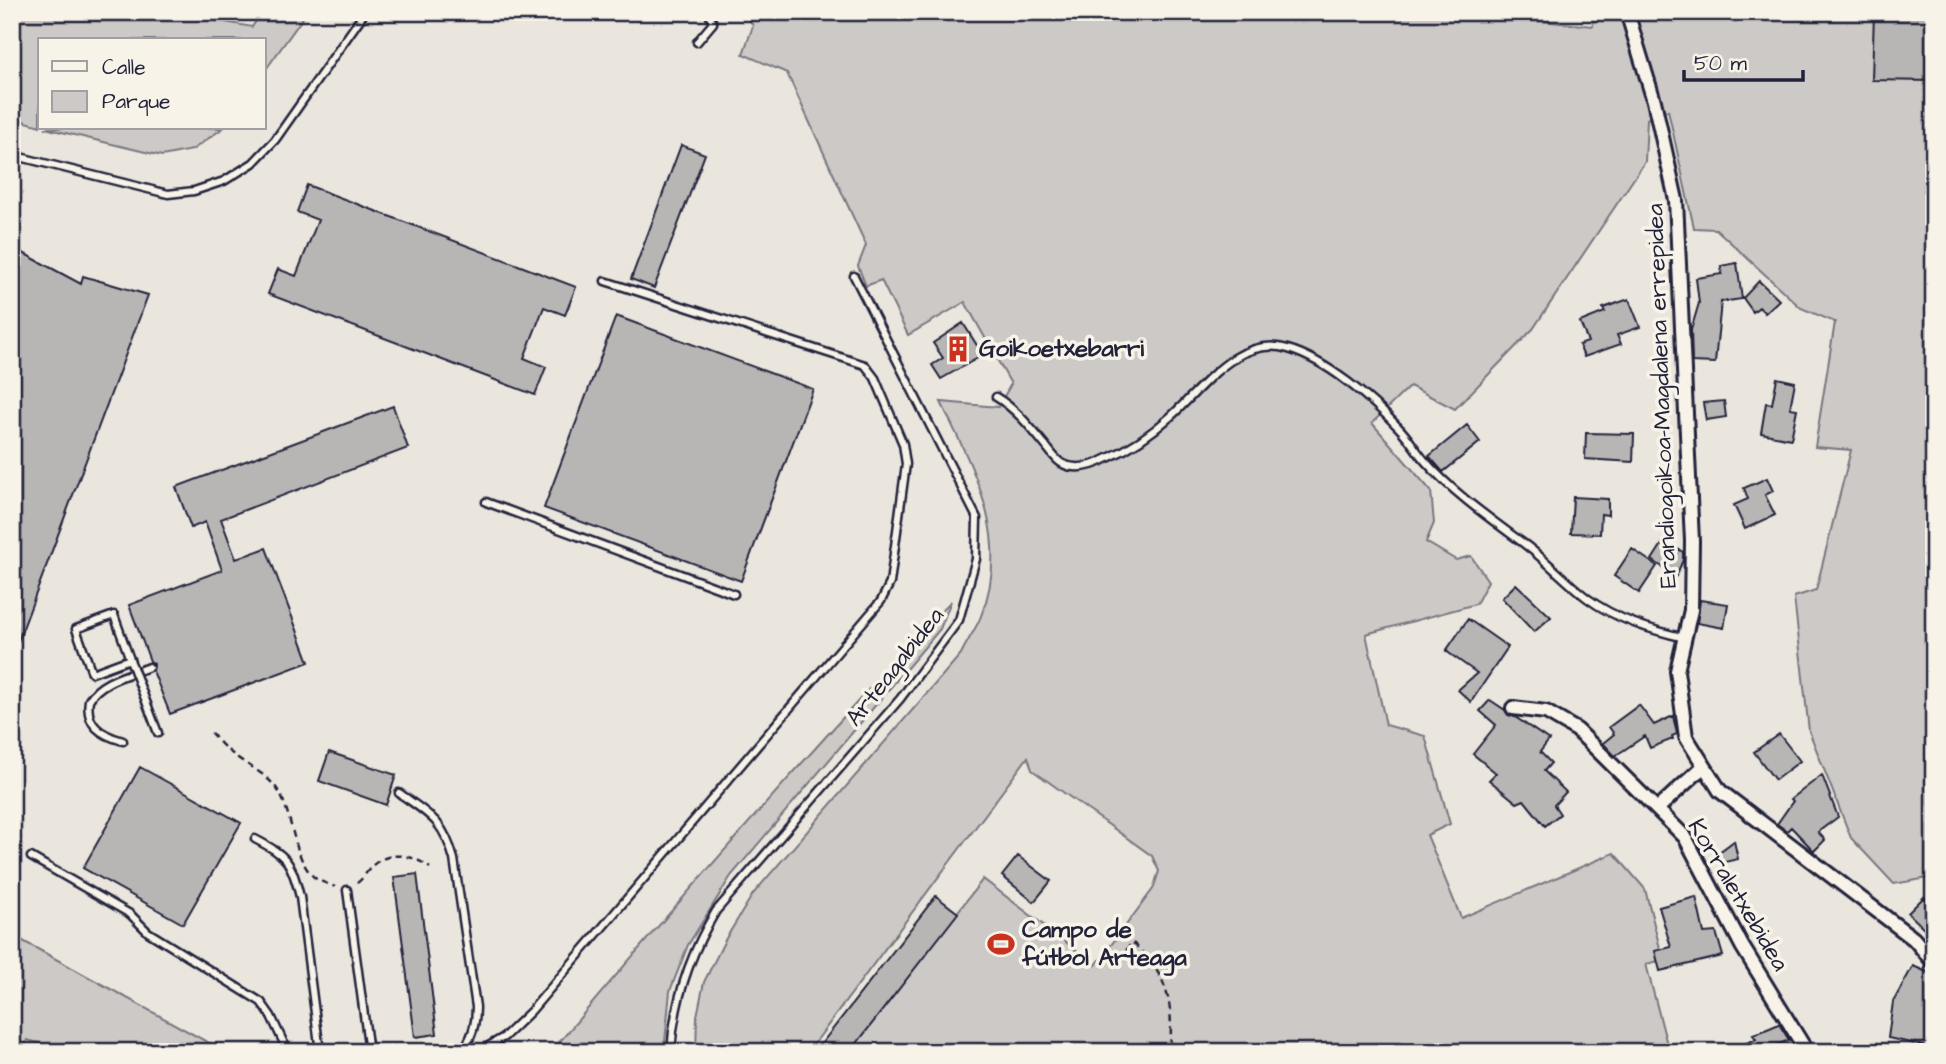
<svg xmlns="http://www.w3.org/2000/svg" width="1946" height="1064" viewBox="0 0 1946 1064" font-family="'Architects Daughter',sans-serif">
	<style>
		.green { fill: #cdc9c6; stroke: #787680; stroke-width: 2 }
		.building { fill: #b8b6b5; stroke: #22223b; stroke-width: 2 }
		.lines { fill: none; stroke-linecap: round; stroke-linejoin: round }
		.lane-casing { stroke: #22223b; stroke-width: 11 }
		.street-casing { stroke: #22223b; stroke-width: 18 }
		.path { stroke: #22223b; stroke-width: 2.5; stroke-dasharray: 7 5; stroke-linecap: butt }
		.lane { stroke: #f7f3e8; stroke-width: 6 }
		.street { stroke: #f7f3e8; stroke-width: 12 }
		.lane-bridge-casing { stroke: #22223b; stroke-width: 11; stroke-linecap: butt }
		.lane-bridge { stroke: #f7f3e8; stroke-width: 6 }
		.labels { text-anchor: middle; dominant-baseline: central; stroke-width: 7; stroke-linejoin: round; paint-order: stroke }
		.poi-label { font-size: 24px; font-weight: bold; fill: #22223b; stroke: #f7f3e8; text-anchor: start }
		.street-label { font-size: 24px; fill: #22223b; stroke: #f7f3e8 }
	</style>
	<rect width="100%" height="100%" fill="#eae6de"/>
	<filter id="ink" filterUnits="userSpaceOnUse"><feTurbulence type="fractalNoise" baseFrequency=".0143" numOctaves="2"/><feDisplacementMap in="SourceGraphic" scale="14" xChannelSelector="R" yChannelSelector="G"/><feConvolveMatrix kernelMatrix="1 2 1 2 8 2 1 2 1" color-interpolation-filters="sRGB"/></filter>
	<g filter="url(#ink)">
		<!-- green -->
		<path class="green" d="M12 12H170L252 27 262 12H307L264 72V40H40V126L12 118Z
			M746 12H1475V15L1593 26 1594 12H1934V877L1894 884 1851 838 1809 731 1794 597 1816 590 1851 450 1815 447 1835 322 1801 308 1716 229 1694 228 1668 110 1647 119 1645 162 1533 329 1455 409 1410 386 1372 423 1431 491 1434 523 1426 542 1456 560 1471 556 1488 581 1476 604 1366 634 1386 725 1425 736 1450 824 1427 835 1461 918 1614 853 1645 889 1663 960 1646 964 1669 1052H850L983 879 1096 965 1153 889 1159 871 1152 856 1032 770 1028 757 808 1052H696L697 1016 704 982 725 940 753 894 961 654C967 641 976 629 981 616 1012 538 974 471 941 402L998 407 1011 384 965 302 908 335 881 280 866 286 858 266 866 245 787 73 743 54 753 26Z
			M45 128H223L192 150 162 156Z
			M951 601 940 629 731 876 688 945 670 991 664 1052H551C681 898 813 747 951 601Z
			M12 935 220 1049 222 1052H72L27 1040 23 1052H12Z"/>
		<!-- building -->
		<path class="building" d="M1874 12H1934V81L1872 80Z
			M681 145 705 154 654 288 631 279Z
			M307 185 576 287 565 315 544 307 524 358 546 367 535 395 268 294 278 269 296 276 318 220 297 212Z
			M12 247 81 284 83 276 148 295 14 652Z
			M1737 263 1742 299 1721 302 1715 363 1692 362 1691 330 1699 303 1696 278 1722 274 1721 266Z
			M1759 281 1779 300 1765 313 1759 307 1753 312 1743 298Z
			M1629 299 1640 327 1617 335 1621 344 1584 357 1579 345 1588 342 1580 322 1605 312 1603 308Z
			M616 316 813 389 741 581 544 508Z
			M963 323 983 355 941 379 932 365 943 358 933 343Z
			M1777 378 1795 382 1790 408 1797 409 1791 439 1761 433 1766 403 1772 404Z
			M1724 401 1726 417 1706 420 1703 403Z
			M393 406 408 448 221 519 236 559 266 548 309 662 170 714 153 671 154 664 150 661 129 605 222 570 205 522 191 528 176 487Z
			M1467 425 1480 442 1443 472 1429 456Z
			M1586 433 1634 434 1633 462 1585 459Z
			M1767 478 1773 491 1765 495 1775 515 1745 529 1734 505 1748 499 1744 488Z
			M1573 497 1608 499V515L1601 514 1600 534 1571 533Z
			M1664 541 1683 552V560L1676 576 1652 560Z
			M1632 549 1657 566 1639 593 1614 576Z
			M1516 584 1551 617 1534 632 1502 598Z
			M1700 600 1728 604 1724 628 1697 623Z
			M1468 619 1508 647 1471 702 1458 690 1477 673 1446 651Z
			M1490 700 1505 710 1508 715 1515 717 1549 740 1540 752 1551 763 1544 771 1566 792 1554 805 1560 814 1545 826 1524 800 1517 803 1489 780 1496 773 1473 754 1496 725 1480 711Z
			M1639 705 1654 725 1673 716 1677 734 1672 736 1673 739 1650 748 1645 736 1615 756 1603 743 1614 734 1609 727Z
			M1779 734 1800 761 1775 780 1754 752Z
			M329 752 396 775 386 805 319 781Z
			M140 767 241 823 183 924 83 868Z
			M1822 775 1838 817 1818 832 1825 840 1814 851 1791 827 1787 831 1777 824 1793 801 1791 799Z
			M1734 841 1738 859 1721 863 1718 853Z
			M1018 856 1051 881 1034 902 1002 876Z
			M417 874 437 1034 415 1037 394 877Z
			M936 896 958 913 850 1052H815Z
			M1696 897 1704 933 1716 932 1723 956 1660 971 1655 951 1671 947 1659 907Z
			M1924 897 1934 908V926L1927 931 1908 913Z
			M1913 966 1934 975V1048L1888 1038 1893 1002Z
			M1779 1024 1789 1040 1760 1052H1726L1756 1039 1753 1035Z"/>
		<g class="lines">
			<!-- lane casing -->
			<g class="lane-casing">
				<path id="lane" d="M697 42 713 23 708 12
					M12 155 168 194 194 191 224 181 253 163 275 140 365 12
					M996 397C1016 409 1030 427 1045 445 1050 451 1056 461 1063 464 1077 471 1095 465 1108 458 1131 448 1151 434 1170 417 1202 389 1238 334 1288 349 1326 360 1372 399 1399 428 1409 438 1416 451 1425 461 1454 494 1492 520 1527 546 1548 562 1566 582 1587 598 1615 619 1651 630 1685 638
					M486 502 734 594
					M130 659 92 673 76 629 114 615 132 665
					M147 704 158 733
					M123 741C101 735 85 725 89 700 101 680 129 675 149 667
					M399 793C430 815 443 820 454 859L476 1007C476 1025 472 1037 462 1052
					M255 839C287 856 291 860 300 897L320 1052
					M31 857 130 914 148 932 261 1002 271 1016 288 1052
					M347 890 369 1052
					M478 1052 504 1037 531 1011 881 601 890 583 906 464 903 444 875 378 865 365 605 281
					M671 1052C674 1001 690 954 716 911L900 699 959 620 976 559 977 518 854 276"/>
			</g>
			<!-- street casing -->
			<g class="street-casing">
				<path id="street" d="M1627 12 1654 101 1676 200 1692 541 1691 610 1677 671 1686 737 1720 791 1914 939 1934 963
					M1513 708 1546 712 1577 730 1685 837 1742 946 1807 1052
					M1657 809 1704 766"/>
			</g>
			<!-- path -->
			<path class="path" d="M211 733C217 739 223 747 230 752 245 765 265 772 277 789 294 814 292 859 315 878 320 882 329 884 335 887
				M357 883C364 878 366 872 372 866 389 850 413 854 430 868
				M1126 951 1132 942C1170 977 1173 1003 1170 1052"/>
			<!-- lane -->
			<use href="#lane" class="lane"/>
			<!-- street -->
			<use href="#street" class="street"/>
			<!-- lane-bridge casing -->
			<g class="lane-bridge-casing">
				<path id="lane-bridge" d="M132 665 147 704"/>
			</g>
			<!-- lane-bridge -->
			<use href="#lane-bridge" class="lane-bridge"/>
		</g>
	</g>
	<!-- icons -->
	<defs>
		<g id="building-bare" transform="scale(2.1)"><path d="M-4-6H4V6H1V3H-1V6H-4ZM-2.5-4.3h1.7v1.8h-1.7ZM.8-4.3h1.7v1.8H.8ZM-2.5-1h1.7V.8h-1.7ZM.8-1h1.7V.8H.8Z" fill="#c8321e" stroke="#f7f3e8" stroke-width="2.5" paint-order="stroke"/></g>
		<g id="stadium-bare" transform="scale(2.1)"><path d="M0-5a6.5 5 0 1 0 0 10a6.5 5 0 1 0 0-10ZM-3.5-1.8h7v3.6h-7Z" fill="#c8321e" stroke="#f7f3e8" stroke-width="2.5" paint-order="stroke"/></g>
	</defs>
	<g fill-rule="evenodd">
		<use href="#building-bare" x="958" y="349"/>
		<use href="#stadium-bare" x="1001" y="944"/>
	</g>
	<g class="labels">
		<!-- poi labels -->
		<g class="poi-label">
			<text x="979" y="349">Goikoetxebarri</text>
			<text x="1022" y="930">Campo de<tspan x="1022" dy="28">fútbol Arteaga</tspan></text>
		</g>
		<!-- street labels -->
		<g class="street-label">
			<text transform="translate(1662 396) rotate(-92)">Erandiogoikoa-Magdalena errepidea</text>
			<text transform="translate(895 667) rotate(-52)">Arteagabidea</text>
			<text transform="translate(1738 895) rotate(59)">Korraletxebidea</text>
		</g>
	</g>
	<!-- margin -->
	<rect width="1946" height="1064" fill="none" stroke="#f7f3e8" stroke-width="42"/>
	<rect x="21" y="21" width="1904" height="1022" fill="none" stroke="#22223b" stroke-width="2.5" filter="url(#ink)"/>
	<!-- legend -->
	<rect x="38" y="38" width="228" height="91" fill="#f7f3e8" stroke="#a29fa3" stroke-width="2"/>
	<rect x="52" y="61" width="35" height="10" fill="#f7f3e8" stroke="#a29fa3" stroke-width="2"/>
	<text x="102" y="74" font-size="21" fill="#22223b">Calle</text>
	<rect x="52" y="91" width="35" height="21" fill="#cdc9c6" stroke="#a29fa3" stroke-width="2"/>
	<text x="102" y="108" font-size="21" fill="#22223b">Parque</text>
	<!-- scale -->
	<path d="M1684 70v10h119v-10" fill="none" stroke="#22223b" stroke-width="3.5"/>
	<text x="1694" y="70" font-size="21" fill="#22223b" stroke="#f7f3e8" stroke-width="5" paint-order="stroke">50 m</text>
</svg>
